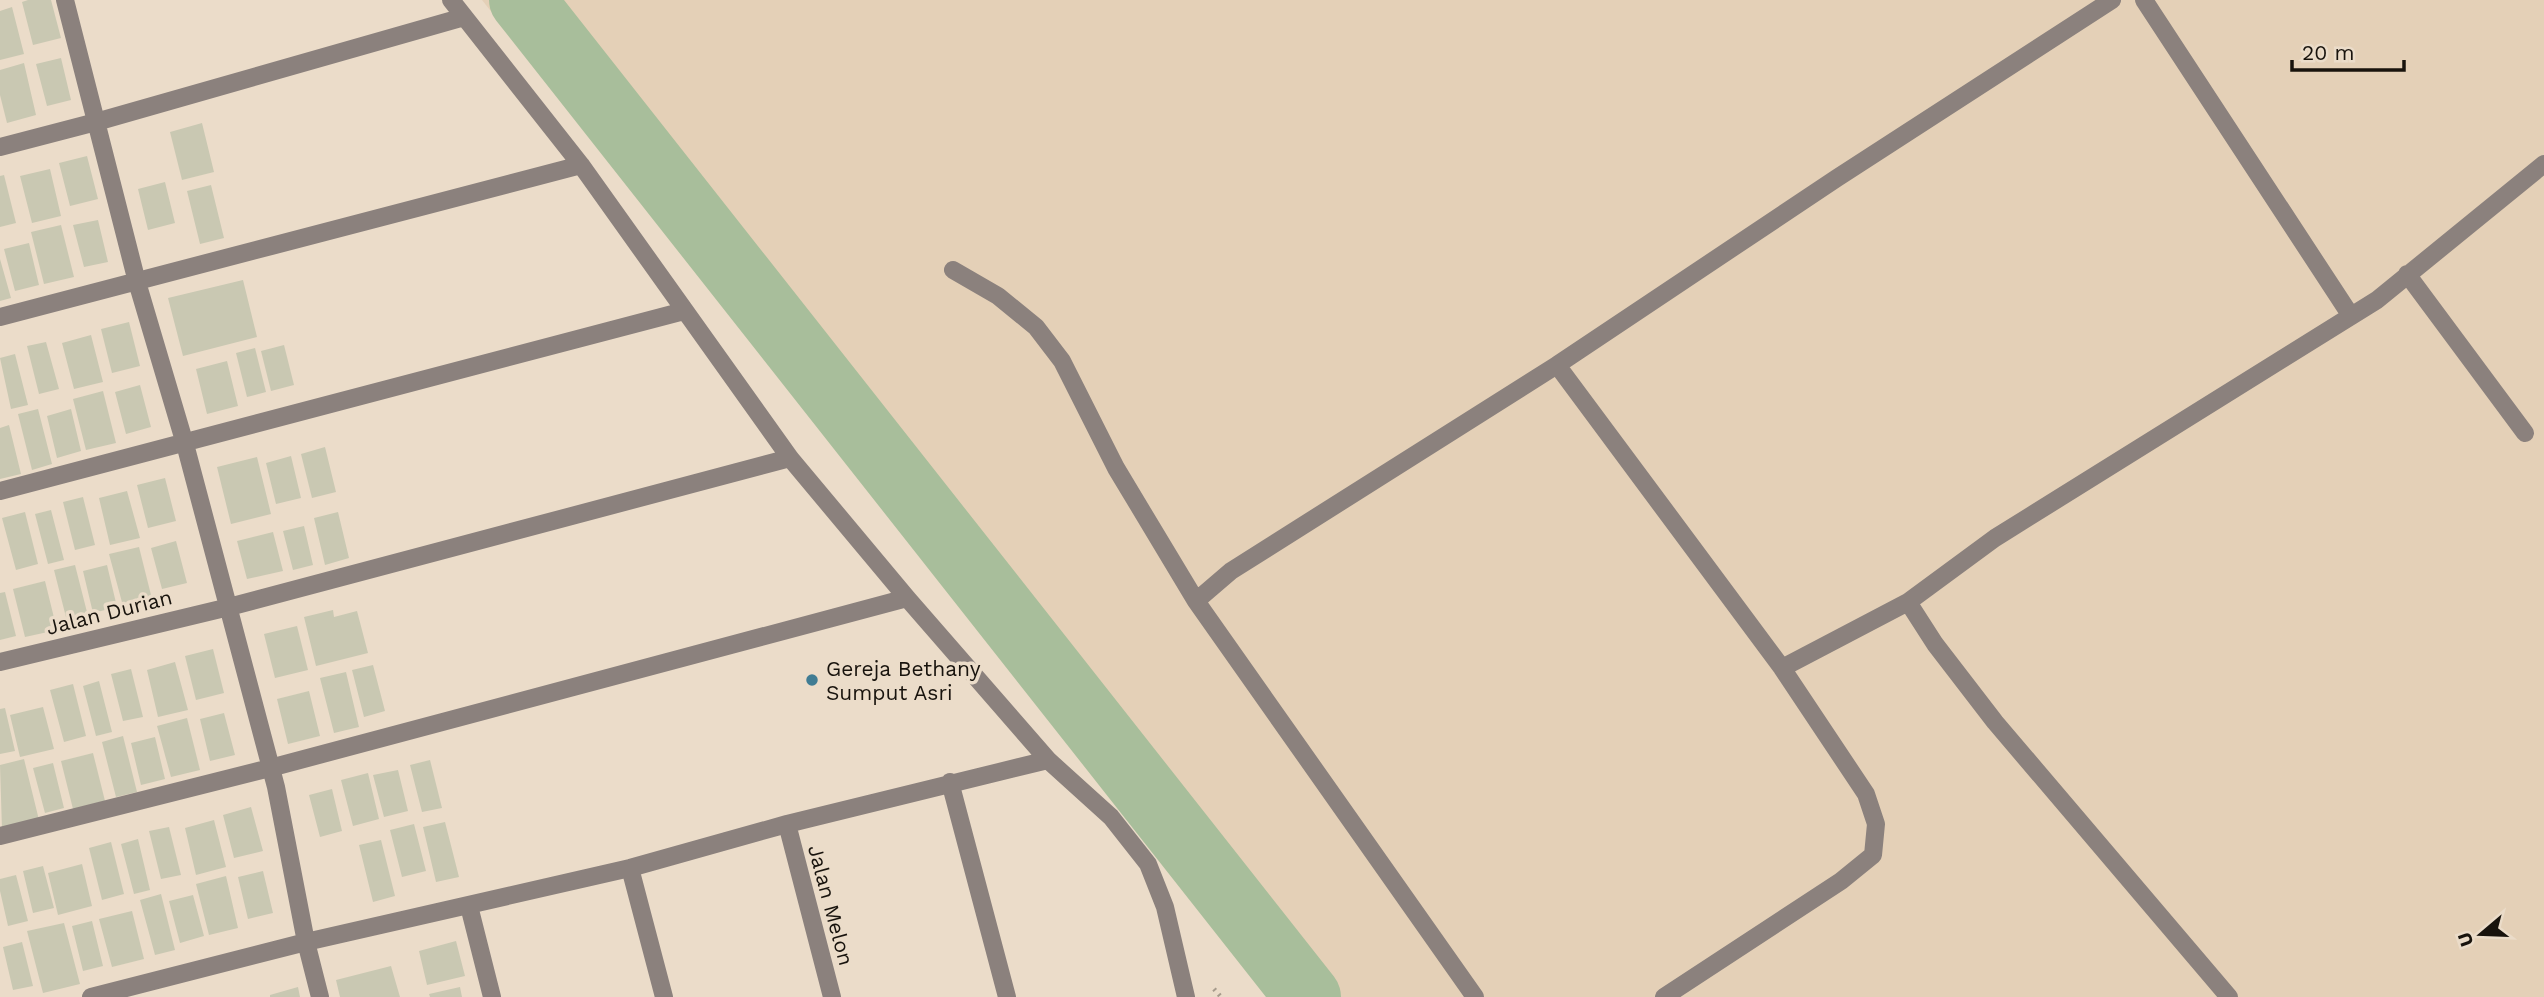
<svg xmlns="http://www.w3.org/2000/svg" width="2544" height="997" viewBox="0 0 2544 997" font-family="'Work Sans',sans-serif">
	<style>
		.built { fill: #e4d0b7 }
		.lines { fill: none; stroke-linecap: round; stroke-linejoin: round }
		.river { stroke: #a8be9b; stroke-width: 66 }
		.building { fill: #c9c8b2 }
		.path { stroke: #a69b8c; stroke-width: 4.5; stroke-dasharray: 2 5; stroke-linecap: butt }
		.minor { stroke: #8b817d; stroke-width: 18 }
		.poi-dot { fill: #407c93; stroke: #ebdcc9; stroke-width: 2.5 }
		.labels { text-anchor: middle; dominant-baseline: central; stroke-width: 7; stroke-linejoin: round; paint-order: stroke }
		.street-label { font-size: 21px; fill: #18130d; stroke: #ebdcc9 }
		.poi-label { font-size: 21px; fill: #18130d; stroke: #ebdcc9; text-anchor: start }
	</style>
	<rect width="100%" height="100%" fill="#ebdcc9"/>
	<!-- built -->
	<path class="built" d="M482 0H2544V997H1267Z"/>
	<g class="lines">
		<!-- river -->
		<path class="river" d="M522 0 1308 997"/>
	</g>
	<!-- building -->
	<path class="building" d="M28 0H51L61 38 33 45 22 2Z
		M12 7 24 54 0 60V11Z
		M61 58 71 100 47 106 36 64Z
		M24 63 36 115 7 123 0 95V70Z
		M202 123 214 172 182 180 170 132Z
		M87 156 98 199 70 206 59 163Z
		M50 169 61 216 32 223 20 176Z
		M4 175 16 223 0 227V176Z
		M165 182 175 223 148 230 138 189Z
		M211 185 224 238 200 244 187 191Z
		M98 220 108 262 84 267 73 225Z
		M61 225 74 277 44 284 31 232Z
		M29 243 39 285 15 291 4 249Z
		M0 259 11 298 0 301Z
		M243 280 257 337 183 356 168 298Z
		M129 322 140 366 112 373 101 329Z
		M91 335 103 382 74 389 62 343Z
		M46 342 59 389 39 394 27 346Z
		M284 345 294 385 271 391 261 351Z
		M255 348 266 392 247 397 236 353Z
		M15 354 28 405 11 409 0 358Z
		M227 361 238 406 207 414 196 369Z
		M140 385 151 427 126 434 115 392Z
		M103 391 116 443 86 450 73 399Z
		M38 409 52 464 32 470 18 414Z
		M71 409 81 451 57 458 47 416Z
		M9 425 21 474 0 479V428Z
		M325 447 336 492 312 498 301 454Z
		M291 456 301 498 276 504 266 463Z
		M257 457 271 514 231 524 217 467Z
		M165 478 176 521 148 528 137 485Z
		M127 491 140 538 110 545 99 498Z
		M83 497 95 545 75 550 63 502Z
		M51 510 64 560 48 564 35 514Z
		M25 512 38 564 16 570 2 518Z
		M338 512 349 558 325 565 314 518Z
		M304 526 313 565 293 570 283 531Z
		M273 532 283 571 247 579 237 541Z
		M176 541 187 583 162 589 151 548Z
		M139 547 152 599 123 606 109 554Z
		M75 565 89 620 68 625 54 570Z
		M107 565 117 607 93 613 83 571Z
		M45 581 57 630 25 637 13 589Z
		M5 592 16 636 0 640V593Z
		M333 610 334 617 357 611 368 653 316 666 304 617Z
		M297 626 308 670 275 678 264 634Z
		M213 649 224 693 196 700 185 656Z
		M175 662 188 710 158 717 147 670Z
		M373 665 385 711 364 717 352 670Z
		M131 669 143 717 123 721 111 674Z
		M346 672 359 727 334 733 320 678Z
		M99 681 112 732 96 736 83 686Z
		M73 684 86 736 64 742 50 690Z
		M309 691 320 736 288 744 277 699Z
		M43 707 54 749 20 757 10 715Z
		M5 708 15 751 0 754V709Z
		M224 713 235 755 210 761 200 719Z
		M187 718 200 770 171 777 157 726Z
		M123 736 137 792 116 797 102 742Z
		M155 737 165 779 141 785 131 743Z
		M93 753 105 801 73 809 61 761Z
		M24 759 39 820 2 830 0 765Z
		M430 760 442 808 422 812 410 765Z
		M53 763 64 808 45 813 33 768Z
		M398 770 408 811 384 817 373 775Z
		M368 773 379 819 353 826 341 780Z
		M332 789 342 831 320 837 309 795Z
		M251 807 263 851 234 858 223 815Z
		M214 820 226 867 196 875 185 828Z
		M445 822 459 877 436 882 423 827Z
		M414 824 426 871 402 877 390 830Z
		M169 827 181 875 161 879 149 831Z
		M138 839 150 890 134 894 121 844Z
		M381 840 395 896 373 902 359 845Z
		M111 842 124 894 102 900 89 848Z
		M82 864 92 906 58 915 48 873Z
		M43 866 54 908 33 913 23 871Z
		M263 871 273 913 248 919 238 877Z
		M16 875 28 921 8 926 0 891V879Z
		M226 876 238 928 209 935 196 884Z
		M161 894 175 950 155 955 140 900Z
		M193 895 204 936 180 943 169 901Z
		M132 911 144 959 112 967 99 919Z
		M92 921 103 966 83 971 72 926Z
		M64 923 80 984 43 993 27 931Z
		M456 941 465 976 427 985 419 951Z
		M22 942 33 986 13 990 3 947Z
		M391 966 400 997H340L336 980Z
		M298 987 300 997H270V995Z
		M460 987 462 997H430L429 994Z"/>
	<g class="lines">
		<!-- path -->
		<path class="path" d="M1214 989 1221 997"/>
		<!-- minor -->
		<path class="minor" d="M65 0 137 282 185 444 276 787 306 942 320 997
			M451 0 581 165 790 458 907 598 1048 760 1111 817 1148 864 1165 907 1186 997
			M2144 0 2351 316
			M0 147 96 122 464 17
			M953 270 998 296 1036 327 1062 361 1116 468 1196 601
			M2407 274 2525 433
			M0 317 581 165
			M1557 365 1782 668 1866 794 1876 824 1873 855 1841 881 1664 997
			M0 491 684 311
			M0 662 229 607 790 458
			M1782 668 1908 602
			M950 782 1007 997
			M787 824 832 997
			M0 836 270 768 907 598
			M630 868 664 997
			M469 906 492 997
			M91 997 306 942 630 868 787 824 1048 760
			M1475 997 1196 601 1231 571 1557 365 1837 178 2112 0
			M2229 997 1995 722 1935 644 1908 602 1995 538 2377 300 2544 164"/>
	</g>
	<!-- markers -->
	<circle class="poi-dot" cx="812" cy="680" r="7"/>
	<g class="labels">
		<!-- street labels -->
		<g class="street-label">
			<text transform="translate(109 612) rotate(-14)">Jalan Durian</text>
			<text transform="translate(831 905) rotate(75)">Jalan Melon</text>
		</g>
		<!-- poi labels -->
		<g class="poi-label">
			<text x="826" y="668">Gereja Bethany<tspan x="826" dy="24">Sumput Asri</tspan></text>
		</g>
	</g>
	<!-- north arrow -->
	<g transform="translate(2481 934) rotate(251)" stroke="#ebdcc9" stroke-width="5" paint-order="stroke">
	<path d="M0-5L12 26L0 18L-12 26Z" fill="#18130d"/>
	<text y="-10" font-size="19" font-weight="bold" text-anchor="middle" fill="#18130d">U</text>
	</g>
	<!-- scale -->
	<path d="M2292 60v10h112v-10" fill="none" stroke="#18130d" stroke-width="3.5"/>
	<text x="2302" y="60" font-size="21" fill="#18130d" stroke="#ebdcc9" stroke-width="5" paint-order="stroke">20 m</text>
</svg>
